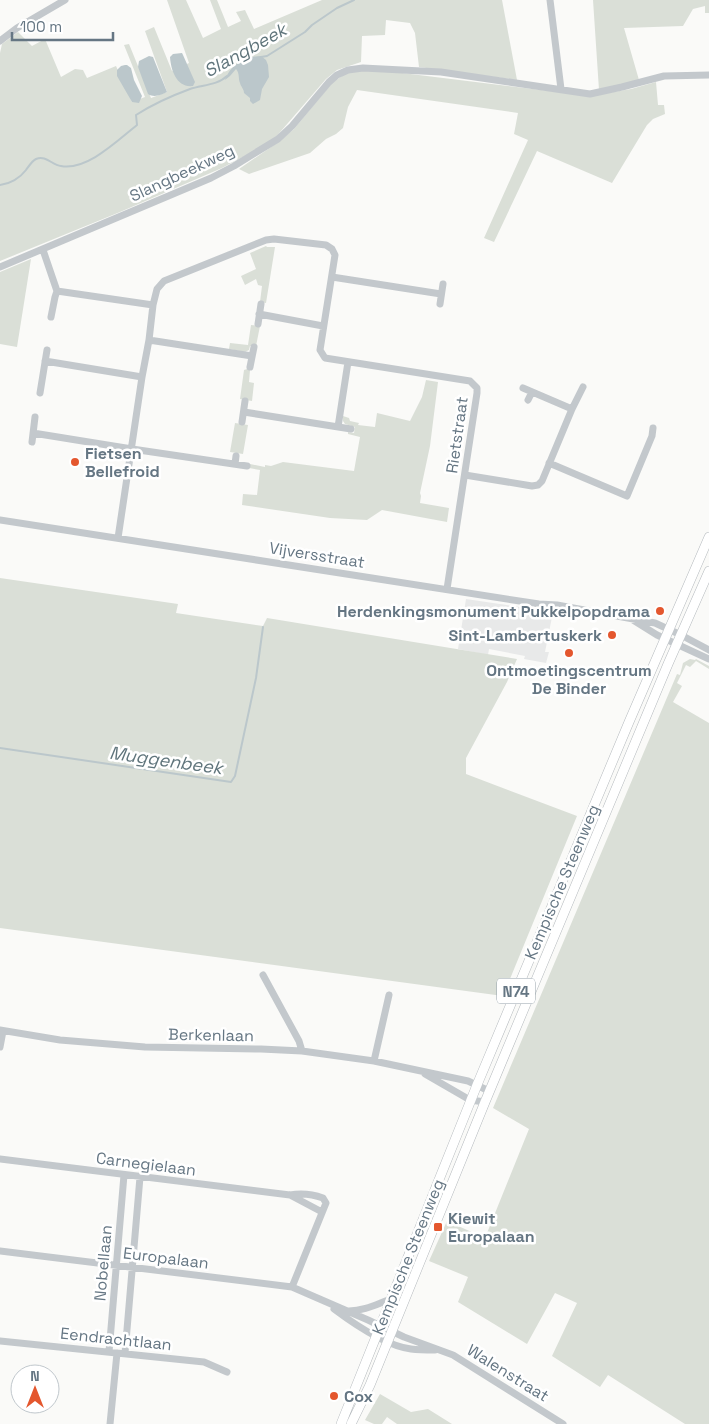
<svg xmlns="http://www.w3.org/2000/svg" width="709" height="1424" viewBox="0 0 709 1424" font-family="'Space Grotesk',sans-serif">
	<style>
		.built { fill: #e8e9e9 }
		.green { fill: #dadfd7 }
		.water { fill: #bbc7cb }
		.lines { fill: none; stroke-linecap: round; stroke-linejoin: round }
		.stream { stroke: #bbc7cb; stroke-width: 2 }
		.major-casing { stroke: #b5babe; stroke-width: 10 }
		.minor { stroke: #c3c8cc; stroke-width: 7 }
		.major { stroke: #fff; stroke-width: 9 }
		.poi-dot { fill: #e4572e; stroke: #fff; stroke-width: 2 }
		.labels { text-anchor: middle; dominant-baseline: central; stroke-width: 5; stroke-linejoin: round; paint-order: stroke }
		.shield { fill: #fff; stroke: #939fa8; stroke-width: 1 }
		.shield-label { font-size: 15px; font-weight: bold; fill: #657683 }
		.street-label { font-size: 16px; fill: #657683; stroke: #fff }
		.poi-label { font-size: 16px; font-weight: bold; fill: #657683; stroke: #fff; text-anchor: start }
		.water-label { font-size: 18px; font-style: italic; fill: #60757c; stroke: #fff }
	</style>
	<rect width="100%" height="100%" fill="#fafaf8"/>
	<!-- built -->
	<path class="built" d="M466 599 553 612 545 652H549L546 663 524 659 525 656 489 649 488 655 458 649Z"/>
	<!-- green -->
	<path class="green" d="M167 0H186L203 38 221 29 210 0H217L228 27 241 21 236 12 245 10 254 29 322 0H502L517 80 419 67 415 33 410 23 386 20 385 35 362 36 361 62 337 70 326 79 275 138 254 151 222 168 120 212 0 261V53L2 44 18 32 32 46 45 39 61 77 75 69 83 70 87 78 116 66 132 102 145 97 124 45 129 44 151 98 167 92 145 31 154 27 172 71 189 63Z
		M593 0H709V13H705V6L693 9 683 26 624 28 639 80 599 90Z
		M370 69 558 92 596 95 631 89 656 82 658 105H664L665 114 653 119 647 125 612 183 537 151 494 242 484 238 528 140 514 134 518 113 357 90 348 107 343 128 336 134 326 139 310 153 249 174 239 169 277 143 294 129 332 83 348 72Z
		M266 246 267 247H275L266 303 260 302 262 286 258 285 256 279 245 285 241 276 256 269 250 253Z
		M31 259 17 347 0 344V272Z
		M251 325 260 326 256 346H250L249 350 245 352 229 349 230 343 248 345Z
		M247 369 250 370 249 382 254 383 252 401 240 399 244 370Z
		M426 380 438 382 430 446 420 493 421 496 420 503 449 508 447 522 382 510 367 520 330 518 242 505 243 494 257 495 260 470 249 468 250 464 265 467V465L271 466 283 462 354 471 360 437 348 434V432L354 433 355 427 345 424 343 421V416L349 418 350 421 359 423 358 425 375 427 377 413 410 421 422 397Z
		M235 423 248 425 243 454 230 452Z
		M0 578 178 604 176 613 263 626 267 618 517 659 507 682 466 758V774L577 816 503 996 0 928Z
		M690 659 695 660 696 659 709 666V669L696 661 690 667 686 665 677 683 682 686 673 702 709 723V1424H685L608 1375 600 1387 552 1356 577 1303 555 1293 527 1344 458 1302 468 1277 429 1261 447 1221 485 1238 529 1129 493 1108 677 674 680 675 683 663Z
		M380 1394 411 1412 428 1409 452 1424H397L387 1417 382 1424H374L365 1420Z"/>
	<!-- water -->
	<path class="water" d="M182 53 183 55 195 82 193 86C177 88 171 71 170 57L173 54Z
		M149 56 153 57 167 92C161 95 154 98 148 94L138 67 139 61Z
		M261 56 266 60 268 65 269 77 262 89 260 100 253 104 250 101V98L244 93C244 89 241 87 240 83 238 78 240 74 236 69L230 76 225 80C230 65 246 56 261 56Z
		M125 65H127L131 68 134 80 142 96 139 103 132 102 117 76V70L121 66Z"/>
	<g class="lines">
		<!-- stream -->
		<path class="stream" d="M261 57 267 56 305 32 312 25 337 8 354 0
			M0 185C10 184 20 178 26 170 29 166 32 161 36 159 46 155 52 165 61 166 87 171 118 140 137 125L136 115C153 104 171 96 190 89 202 85 218 85 227 76
			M0 748 231 782 235 776 256 678 263 627"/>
		<!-- major casing -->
		<g class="major-casing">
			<path id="major" d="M341 1424 477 1085 629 722 709 537
				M351 1424 370 1385 485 1102 668 664 709 571"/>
		</g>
		<!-- minor -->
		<path class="minor" d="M550 0 561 89
			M0 41 17 28 65 0
			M43 250 57 291 55 297 51 317
			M0 267 211 178 234 166 278 139 292 126 329 82 337 75 348 70 363 68 441 72 590 94 622 87 664 76 709 75
			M332 277 441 294
			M57 291 153 305
			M440 304 443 284
			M259 314 323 326
			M258 324 261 304
			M149 340 252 356
			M45 361 142 377
			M250 367 254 347
			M523 388 572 409
			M40 393 47 350
			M528 400 532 392
			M244 412 351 429
			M242 422 245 401
			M338 427 348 362
			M33 433 132 449 247 466
			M32 442 35 417
			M549 463 627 496 652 436 653 428
			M235 464 236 456
			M465 475 532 486 538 485 542 481 572 409 583 387
			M0 520 539 604 557 605 655 623 681 635 709 650
			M118 538 142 377 149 340 153 305 157 289 164 281 266 240 274 239 326 245 332 249 335 255 320 350 325 358 470 381 477 388V393L447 589
			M633 620 657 635 709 659
			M263 975 299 1041 302 1051
			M0 1030 60 1040 145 1047 261 1049 302 1051 374 1061 468 1081 489 1091
			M0 1047 3 1031
			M374 1061 389 995
			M425 1074 470 1100 485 1102
			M0 1159 290 1195C301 1193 312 1194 323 1198L326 1203 292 1287
			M290 1195 322 1212
			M0 1251 292 1287 368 1320 404 1337 453 1355 563 1424
			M334 1309C354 1324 386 1346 411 1349 419 1350 427 1350 435 1350
			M349 1311C364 1311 377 1304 391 1299
			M0 1341 204 1362 227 1372
			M109 1352 124 1175
			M125 1353 140 1177
			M110 1424 117 1353"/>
		<!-- major -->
		<use href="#major" class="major"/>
	</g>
	<!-- markers -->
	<g class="poi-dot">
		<circle cx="75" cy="462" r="5"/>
		<circle cx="660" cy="611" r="5"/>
		<circle cx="612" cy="635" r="5"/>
		<circle cx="569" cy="653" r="5"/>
		<rect x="433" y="1222" width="10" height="10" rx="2.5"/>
		<circle cx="334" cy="1396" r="5"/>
	</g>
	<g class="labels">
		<!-- shield labels -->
		<rect class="shield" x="497" y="978.5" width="38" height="25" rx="4"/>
		<g class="shield-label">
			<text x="516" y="991">N74</text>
		</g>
		<!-- street labels -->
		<g class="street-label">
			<text transform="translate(182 173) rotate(-25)">Slangbeekweg</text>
			<text transform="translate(457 435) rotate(-82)">Rietstraat</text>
			<text transform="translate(317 555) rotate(9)">Vijversstraat</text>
			<text transform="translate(562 882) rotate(-67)">Kempische Steenweg</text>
			<text transform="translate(211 1035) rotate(1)">Berkenlaan</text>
			<text transform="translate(146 1164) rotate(7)">Carnegielaan</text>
			<text transform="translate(408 1257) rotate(-68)">Kempische Steenweg</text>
			<text transform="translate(166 1258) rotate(7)">Europalaan</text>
			<text transform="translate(103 1263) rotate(-85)">Nobellaan</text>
			<text transform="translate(116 1339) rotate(6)">Eendrachtlaan</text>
			<text transform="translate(508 1373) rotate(32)">Walenstraat</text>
		</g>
		<!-- poi labels -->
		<g class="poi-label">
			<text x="85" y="453">Fietsen<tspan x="85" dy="18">Bellefroid</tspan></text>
			<text x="650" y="611" text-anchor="end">Herdenkingsmonument Pukkelpopdrama</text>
			<text x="602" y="635" text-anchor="end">Sint-Lambertuskerk</text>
			<text x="569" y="670" text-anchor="middle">Ontmoetingscentrum<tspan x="569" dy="18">De Binder</tspan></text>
			<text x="448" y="1218">Kiewit<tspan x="448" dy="18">Europalaan</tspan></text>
			<text x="344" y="1396">Cox</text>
		</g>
		<!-- water labels -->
		<g class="water-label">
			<text transform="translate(245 50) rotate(-29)">Slangbeek</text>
			<text transform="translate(166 760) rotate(8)">Muggenbeek</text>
		</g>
	</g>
	<!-- north arrow -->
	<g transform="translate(35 1389)"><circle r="24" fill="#ffffff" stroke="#c1c8cd"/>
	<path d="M0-4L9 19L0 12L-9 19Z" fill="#e4572e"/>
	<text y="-8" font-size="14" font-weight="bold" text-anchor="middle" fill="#657683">N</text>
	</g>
	<!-- scale -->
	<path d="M12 32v8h101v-8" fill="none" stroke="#657683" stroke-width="2.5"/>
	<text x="20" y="32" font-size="15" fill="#657683" stroke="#ffffff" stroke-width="4" paint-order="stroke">100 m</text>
</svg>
